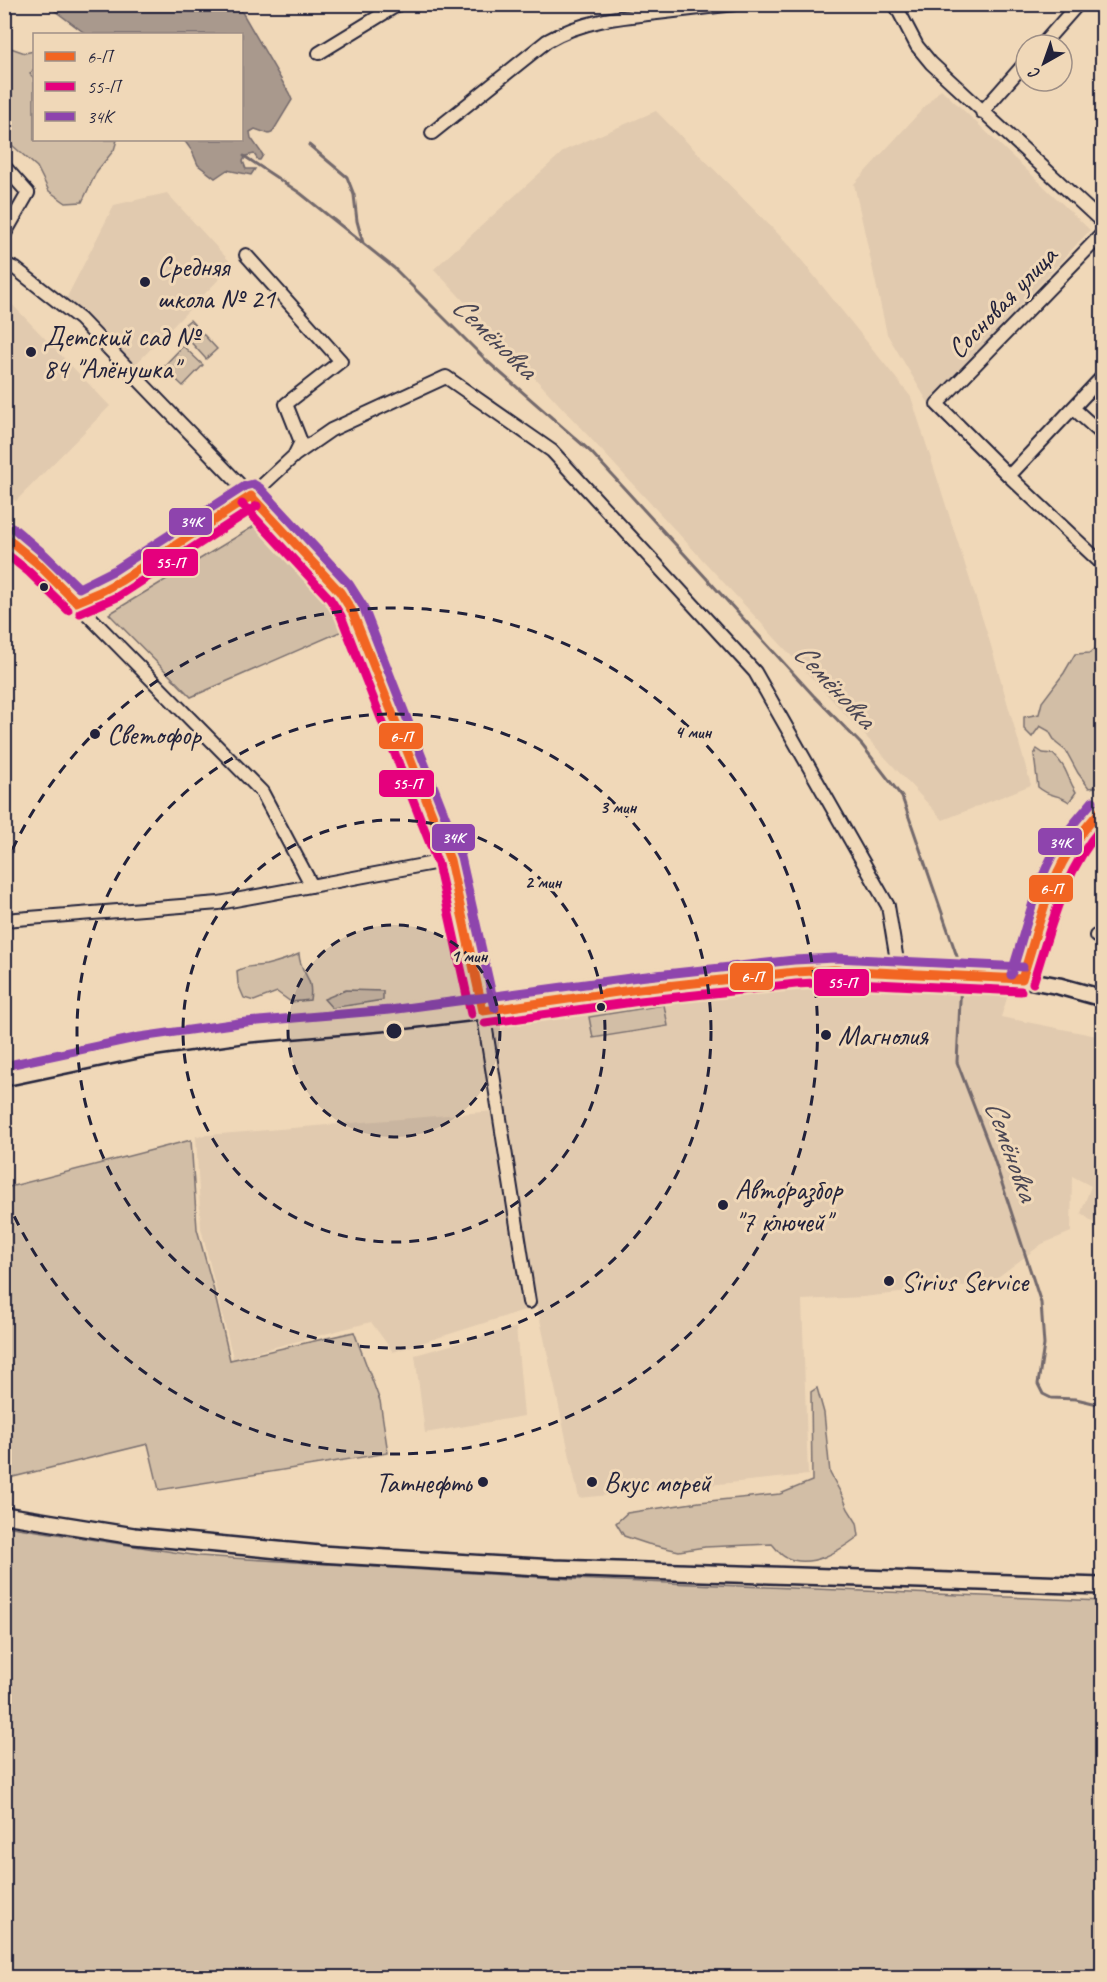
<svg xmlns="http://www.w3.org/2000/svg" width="1107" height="1982" viewBox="0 0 1107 1982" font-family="Caveat,sans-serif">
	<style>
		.built { fill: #e1caaf }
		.green { fill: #d2bea6; stroke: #7a7070; stroke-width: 1.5 }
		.water { fill: #a9998d; stroke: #73696c; stroke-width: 1.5 }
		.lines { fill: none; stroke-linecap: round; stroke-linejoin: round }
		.stream { stroke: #73696c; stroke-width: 3 }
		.minor-casing { stroke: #22223b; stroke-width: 16 }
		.major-casing { stroke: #22223b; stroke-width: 20 }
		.minor { stroke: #f0d8b8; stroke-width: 12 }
		.major { stroke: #f0d8b8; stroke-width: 15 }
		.bus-1-casing { stroke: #f0d8b8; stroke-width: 14 }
		.bus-2-casing { stroke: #f0d8b8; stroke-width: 14 }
		.bus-3-casing { stroke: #f0d8b8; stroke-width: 14 }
		.bus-1 { stroke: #f26522; stroke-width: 9 }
		.bus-2 { stroke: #e5007d; stroke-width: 9 }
		.bus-3 { stroke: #8e44ad; stroke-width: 9 }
		.ring { fill: none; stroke: #22223b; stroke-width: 3; stroke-dasharray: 10 8 }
		.poi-dot { fill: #22223b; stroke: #f0d8b8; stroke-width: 2 }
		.labels { text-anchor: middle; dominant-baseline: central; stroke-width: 6; stroke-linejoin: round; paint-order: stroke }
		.poi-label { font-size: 28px; fill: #22223b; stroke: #f0d8b8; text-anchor: start }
		.street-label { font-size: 28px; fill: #22223b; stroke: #f0d8b8 }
		.water-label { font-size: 30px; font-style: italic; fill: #4a4654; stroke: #f0d8b8 }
		.centre { fill: #22223b; stroke: #f0d8b8; stroke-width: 3 }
		.ring-label { font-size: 18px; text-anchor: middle; font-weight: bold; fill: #22223b; stroke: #f0d8b8; stroke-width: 6; stroke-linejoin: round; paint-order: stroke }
		.line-badge { stroke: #f0d8b8; stroke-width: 2 }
		.badge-label { font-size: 16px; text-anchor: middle; font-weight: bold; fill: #fff }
	</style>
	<rect width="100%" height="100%" fill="#f0d8b8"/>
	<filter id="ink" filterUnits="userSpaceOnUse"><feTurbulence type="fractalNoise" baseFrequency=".0167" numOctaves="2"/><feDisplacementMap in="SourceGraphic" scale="12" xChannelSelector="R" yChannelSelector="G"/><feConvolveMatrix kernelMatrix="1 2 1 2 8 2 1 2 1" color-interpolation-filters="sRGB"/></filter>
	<g filter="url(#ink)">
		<!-- built -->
		<path class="built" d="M941 89 1090 230 929 404 887 334 854 184Z
			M656 111 791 247 911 397 989 639 1031 785 943 820 434 269 565 150Z
			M167 193 233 265 134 366 66 299 114 205Z
			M5 297 110 406 16 501 5 494Z
			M790 985 1008 995 1001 1017 1102 1037V1229L1081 1213 1091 1186 1072 1176 1071 1232 1042 1244 990 1283 863 1297 802 1300 808 1475 579 1498 537 1306 393 1352 371 1322 233 1358 201 1228 196 1136 495 1111 491 1021Z
			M516 1327 524 1416 425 1433 415 1355Z"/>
		<!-- green -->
		<path class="green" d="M5 46 25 53 34 51V69L30 74 34 78V140H117L114 150 97 171 82 202 66 203 49 191 37 167 5 139Z
			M190 320 217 349 206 359 179 329Z
			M183 346 203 365 183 386 163 367Z
			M256 525 349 628 191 697 109 614Z
			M1099 646 1102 648V786L1089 788 1078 773 1066 751 1056 743 1049 731 1040 726 1032 737 1024 729V717L1039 714 1042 702 1064 673 1075 654 1090 653Z
			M1037 749 1043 753 1053 754C1068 768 1066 776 1076 792L1069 802C1056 792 1052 799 1038 787L1034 755Z
			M299 954C300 975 314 975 310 1000L291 1002 277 992 254 1001 244 998 238 984 237 971C247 965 255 967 266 965 278 962 288 959 299 954Z
			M346 990 383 991V1000L332 1008 324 999Z
			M664 1005 668 1026 593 1038 589 1017Z
			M191 1140 197 1229 213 1287 230 1360 354 1332 380 1401 388 1453 159 1490 148 1444 5 1479V1188Z
			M817 1388 824 1413 830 1473 843 1497 848 1509 857 1523 859 1536C839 1551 811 1570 785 1557 780 1555 776 1548 772 1544L705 1547 679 1551 648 1544 624 1536 616 1523 627 1513 699 1502 780 1494 812 1481 811 1392Z
			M5 1526 199 1556 571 1579 1102 1601V1977H5Z"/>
		<!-- water -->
		<path class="water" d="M47 5H238L289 93 292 100 272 133 269 134 255 129 250 132 251 138 263 155 260 160H258L254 154 246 156 243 161 246 169H255L251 175 227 170 215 178 198 165 192 151 184 140H242V34H86Z"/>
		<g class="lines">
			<!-- stream -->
			<path class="stream" d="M309 145 347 177 354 195 357 221 363 243
				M244 156 300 193 394 268 488 362 591 452 813 695 862 745 902 797 962 971
				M961 981 957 1062 993 1156 1041 1303 1044 1345 1038 1384 1043 1394 1051 1398 1076 1399 1102 1405"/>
			<!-- minor casing -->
			<g class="minor-casing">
				<path id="minor" d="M895 4 917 46 931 63 1102 222
					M1042 45 1078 4
					M319 53 399 4
					M982 112 1026 62
					M432 133 547 41C582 21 618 17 657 13 683 10 709 7 735 4
					M4 166 28 193 4 235
					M1102 234 937 404 1009 476 1102 564
					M246 255 341 361 286 404 301 442 295 454
					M4 264 16 269 80 319 300 547 340 592 352 611 450 860 483 1011 529 1302
					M1073 408 1102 434
					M1009 476 1102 377
					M4 536 37 563 262 792 312 886
					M76 602 91 598 108 589 193 532 251 496 295 455 331 430 446 377 552 451 755 672 888 906 899 973
					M4 920 219 903 450 860
					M1096 936 1102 937"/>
			</g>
			<!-- major casing -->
			<g class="major-casing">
				<path id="major" d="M1022 979C1035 940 1048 886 1068 852 1077 837 1090 823 1102 809
					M4 1078 142 1049 248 1034 391 1022 483 1011 639 989 795 972 834 970 1022 979 1059 986 1102 998
					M4 1515 134 1536 320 1554 554 1568 1102 1586"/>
			</g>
			<!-- minor -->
			<use href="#minor" class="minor"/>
			<!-- major -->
			<use href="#major" class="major"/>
			<!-- bus-1 casing -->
			<g class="bus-1-casing">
				<path id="bus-1" d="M251 496 340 592 352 611 450 860 483 1011
					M4 536 37 563 76 602
					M76 602 100 592 122 580 251 496
					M1022 979C1036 937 1045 891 1068 853 1077 837 1090 823 1102 809
					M483 1011 639 989 795 972 834 970 1022 979"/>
			</g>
			<!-- bus-2 casing -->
			<g class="bus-2-casing">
				<path id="bus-2" d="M242 504 330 599 341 616 438 864 471 1014
					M4 552 29 572 68 610
					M80 613 117 597 257 506
					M1033 983C1052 925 1062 874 1102 827
					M485 1023 640 1001 796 984 834 982 1021 991"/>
			</g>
			<!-- bus-3 casing -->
			<g class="bus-3-casing">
				<path id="bus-3" d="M12 527 45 555 79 588 115 570 245 486 253 484 260 488 349 584 363 606 461 857 495 1008
					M1011 975C1025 932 1035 884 1058 845 1068 829 1081 815 1093 801
					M4 1066 140 1037 246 1022 390 1010 638 977 794 960 835 958 1023 967"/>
			</g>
			<!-- bus-1 -->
			<use href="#bus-1" class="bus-1"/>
			<!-- bus-2 -->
			<use href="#bus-2" class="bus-2"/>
			<!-- bus-3 -->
			<use href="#bus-3" class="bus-3"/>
		</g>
	</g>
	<!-- distance rings -->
	<circle cx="394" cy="1031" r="106" fill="#22223b" fill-opacity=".12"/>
	<g class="ring">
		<circle cx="394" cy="1031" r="106"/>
		<circle cx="394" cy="1031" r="211"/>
		<circle cx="394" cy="1031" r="317"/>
		<path d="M5 866A423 423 0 1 1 5 1196"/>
	</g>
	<!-- markers -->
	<g class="poi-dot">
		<circle cx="145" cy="282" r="6"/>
		<circle cx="31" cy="352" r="6"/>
		<circle cx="44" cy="587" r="5"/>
		<circle cx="95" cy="734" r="6"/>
		<circle cx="601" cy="1007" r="5"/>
		<circle cx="826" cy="1035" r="6"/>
		<circle cx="723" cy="1205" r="6"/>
		<circle cx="889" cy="1281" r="6"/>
		<circle cx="483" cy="1482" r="6"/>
		<circle cx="592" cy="1482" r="6"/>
	</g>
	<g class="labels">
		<!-- poi labels -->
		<g class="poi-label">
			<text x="157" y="266">Средняя<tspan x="157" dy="32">школа № 21</tspan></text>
			<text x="43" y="336">Детский сад №<tspan x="43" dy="32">84 "Алёнушка"</tspan></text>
			<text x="107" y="734">Светофор</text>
			<text x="838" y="1035">Магнолия</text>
			<text x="735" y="1189">Авторазбор<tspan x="735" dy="32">"7 ключей"</tspan></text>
			<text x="901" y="1281">Sirius Service</text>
			<text x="471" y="1482" text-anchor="end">Татнефть</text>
			<text x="604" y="1482">Вкус морей</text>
		</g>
		<!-- street labels -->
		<g class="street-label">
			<text transform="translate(1002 302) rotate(-46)">Сосновая улица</text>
		</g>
		<!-- water labels -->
		<g class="water-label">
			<text transform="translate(495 337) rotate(44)">Семёновка</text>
			<text transform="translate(835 685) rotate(47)">Семёновка</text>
			<text transform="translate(1012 1150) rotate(70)">Семёновка</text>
		</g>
	</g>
	<circle cx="394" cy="1031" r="9" class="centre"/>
	<g class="ring-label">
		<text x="693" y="738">4 мин</text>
		<text x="618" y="813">3 мин</text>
		<text x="543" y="888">2 мин</text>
		<text x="469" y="962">1 мин</text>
	</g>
	<g class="line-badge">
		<rect x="168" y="507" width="45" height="29" rx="6" fill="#8e44ad"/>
		<rect x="142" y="548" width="57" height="29" rx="6" fill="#e5007d"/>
		<rect x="378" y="722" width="46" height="28" rx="6" fill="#f26522"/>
		<rect x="378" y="769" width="57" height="29" rx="6" fill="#e5007d"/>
		<rect x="431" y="823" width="45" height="29" rx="6" fill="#8e44ad"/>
		<rect x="1037" y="827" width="46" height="29" rx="6" fill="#8e44ad"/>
		<rect x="1028" y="874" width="46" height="29" rx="6" fill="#f26522"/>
		<rect x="729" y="962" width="45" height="29" rx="6" fill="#f26522"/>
		<rect x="813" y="968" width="57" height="29" rx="6" fill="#e5007d"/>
	</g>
	<g class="badge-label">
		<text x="191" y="527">34К</text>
		<text x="170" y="568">55-П</text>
		<text x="401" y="742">6-П</text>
		<text x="407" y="789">55-П</text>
		<text x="453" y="843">34К</text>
		<text x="1060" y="848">34К</text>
		<text x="1051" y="894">6-П</text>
		<text x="752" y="982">6-П</text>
		<text x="842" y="988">55-П</text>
	</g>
	<!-- margin -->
	<rect width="1107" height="1982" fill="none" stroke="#f0d8b8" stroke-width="24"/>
	<rect x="12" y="12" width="1083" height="1958" fill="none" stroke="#22223b" stroke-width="2" filter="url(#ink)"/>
	<!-- legend -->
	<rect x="33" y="33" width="210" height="108" fill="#f0d8b8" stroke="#9e8f86" stroke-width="1.5"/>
	<rect x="45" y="52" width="30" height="9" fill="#f26522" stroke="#9e8f86" stroke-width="1.5"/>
	<text x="87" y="63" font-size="18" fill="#22223b">6-П</text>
	<rect x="45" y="82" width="30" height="9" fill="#e5007d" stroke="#9e8f86" stroke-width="1.5"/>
	<text x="87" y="93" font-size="18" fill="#22223b">55-П</text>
	<rect x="45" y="112" width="30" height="9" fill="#8e44ad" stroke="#9e8f86" stroke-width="1.5"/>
	<text x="87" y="123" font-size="18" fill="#22223b">34К</text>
	<!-- north arrow -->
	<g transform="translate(1044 63) rotate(220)"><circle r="28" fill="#f0d8b8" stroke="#9e8f86" stroke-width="1.5"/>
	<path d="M0-4.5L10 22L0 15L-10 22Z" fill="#22223b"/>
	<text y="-9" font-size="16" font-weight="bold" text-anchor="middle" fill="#22223b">С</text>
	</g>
</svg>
